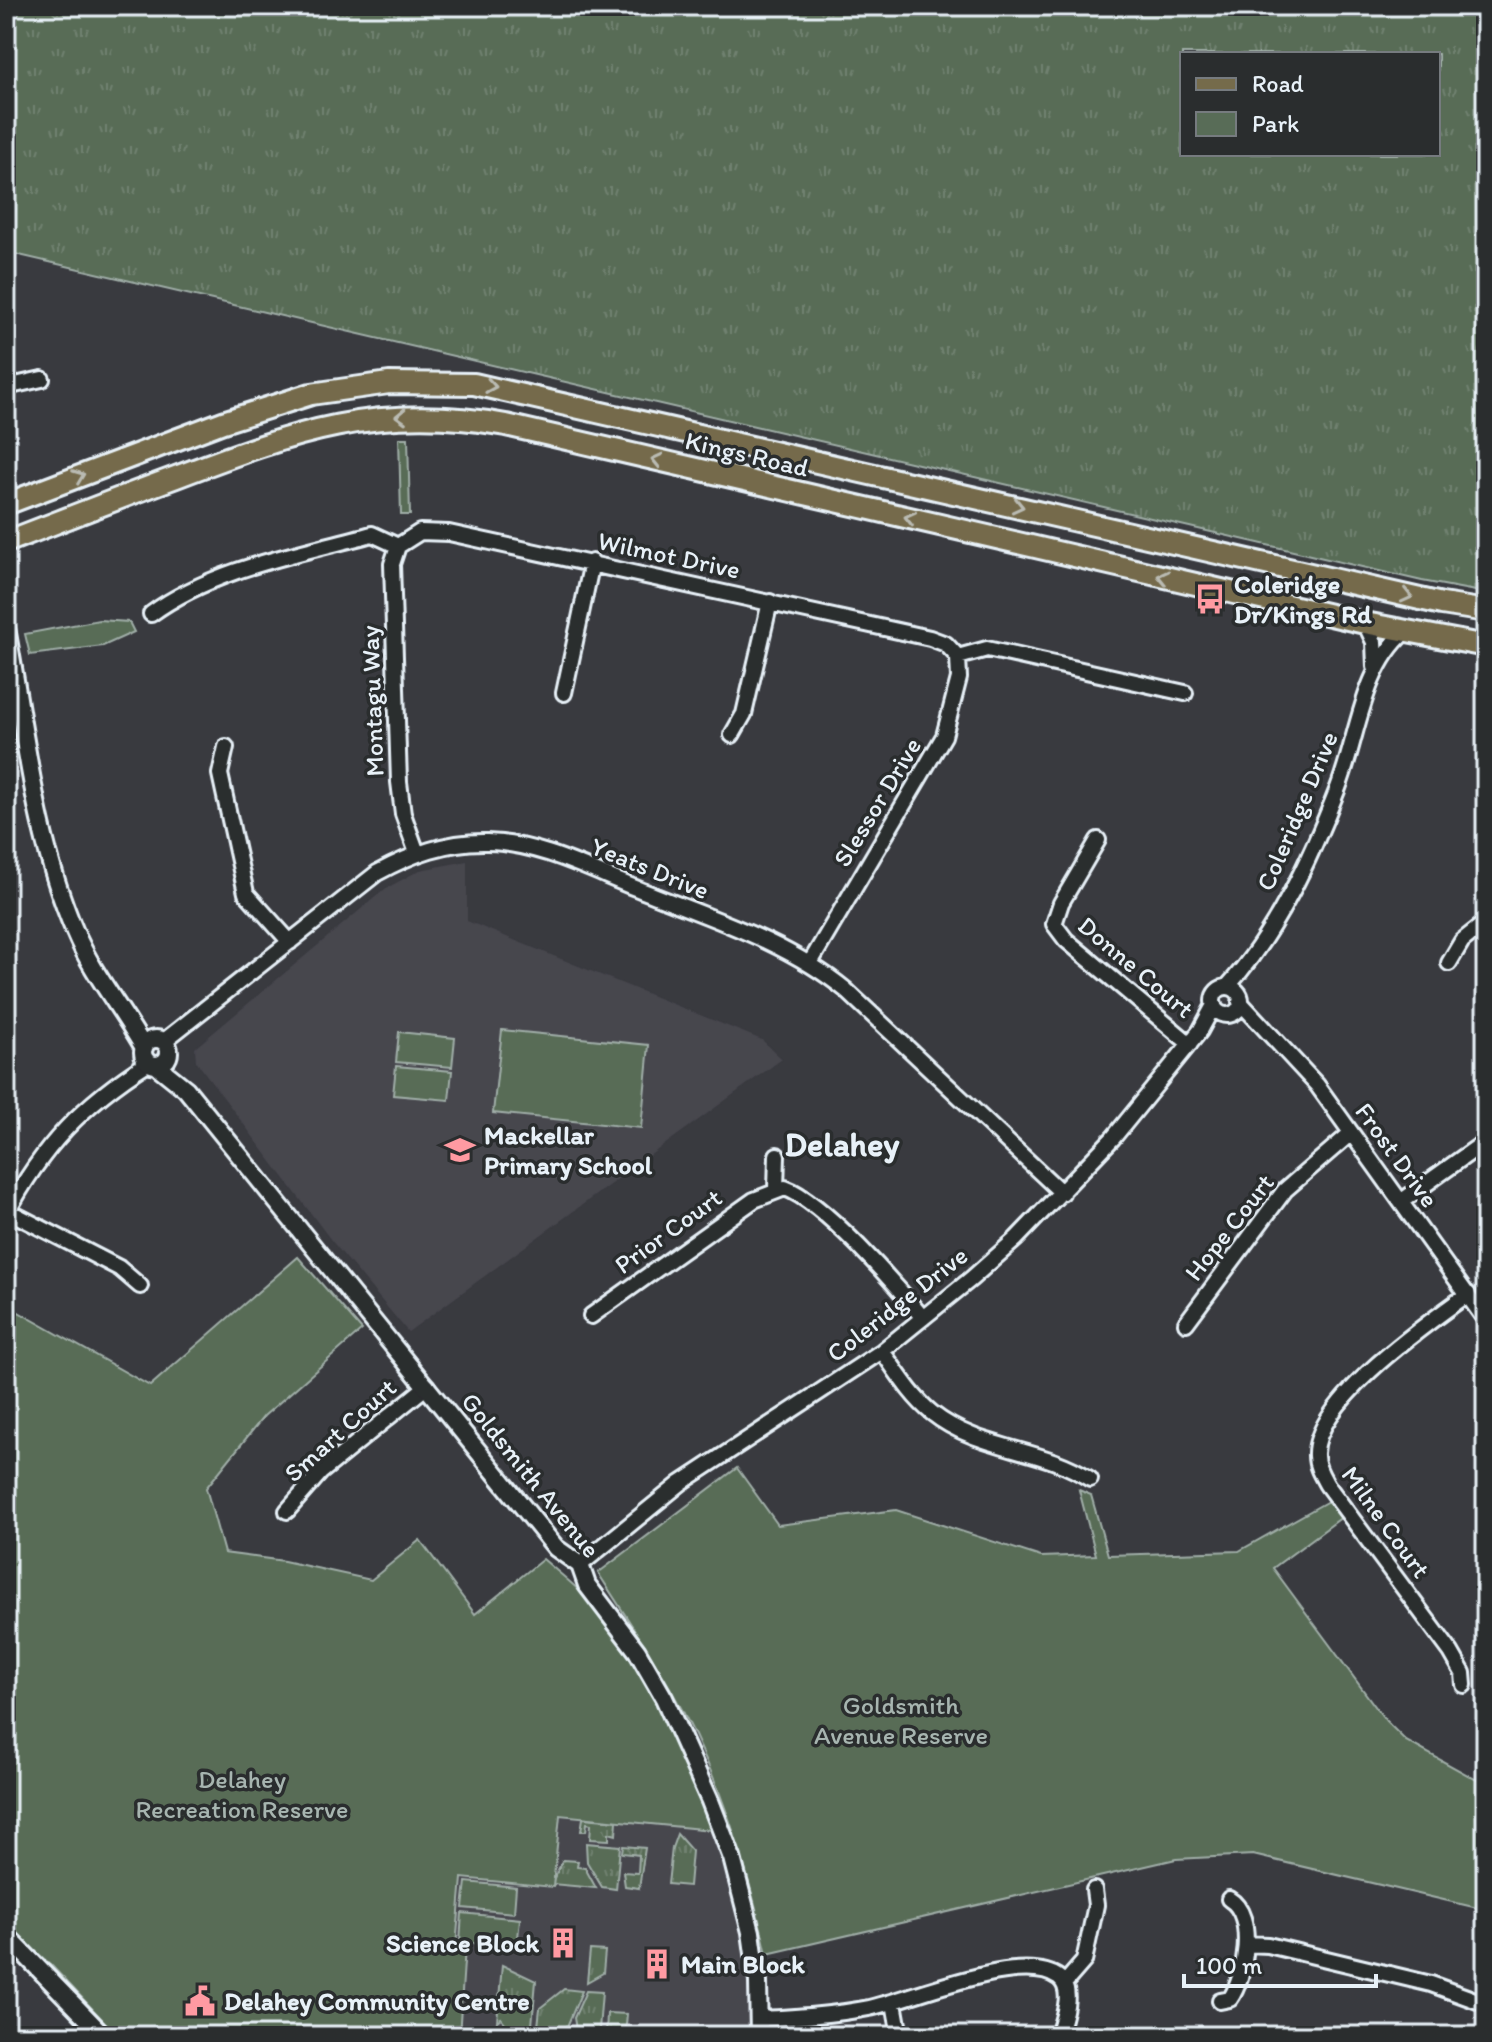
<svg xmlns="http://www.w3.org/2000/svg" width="1492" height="2042" viewBox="0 0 1492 2042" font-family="Itim,sans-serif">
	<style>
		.built { fill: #47464e }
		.grass { fill: url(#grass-tufts); stroke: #a0aea8; stroke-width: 2; fill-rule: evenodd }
		.green { fill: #586c57; stroke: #a0aea8; stroke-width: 2 }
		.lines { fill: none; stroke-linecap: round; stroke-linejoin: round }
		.minor-casing { stroke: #e8f1f8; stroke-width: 20 }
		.tertiary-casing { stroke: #e8f1f8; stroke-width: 22 }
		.primary-casing { stroke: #e8f1f8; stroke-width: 26 }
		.minor { stroke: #2a2d2e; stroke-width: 14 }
		.tertiary { stroke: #2a2d2e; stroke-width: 16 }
		.primary { stroke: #756b4b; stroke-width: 20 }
		.oneway { stroke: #babbb3 }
		.labels { text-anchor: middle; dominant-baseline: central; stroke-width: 7; stroke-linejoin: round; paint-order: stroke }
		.street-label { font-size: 26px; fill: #e8f1f8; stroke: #2a2d2e }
		.poi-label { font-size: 26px; font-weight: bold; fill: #e8f1f8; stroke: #2a2d2e; text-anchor: start }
		.park-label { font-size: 26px; fill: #a7b5b0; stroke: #2a2d2e }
		.district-label { font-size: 34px; font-weight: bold; fill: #e8f1f8; stroke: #2a2d2e }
	</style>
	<defs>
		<pattern id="grass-tufts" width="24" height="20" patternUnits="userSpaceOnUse" patternTransform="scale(2)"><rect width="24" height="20" fill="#586c57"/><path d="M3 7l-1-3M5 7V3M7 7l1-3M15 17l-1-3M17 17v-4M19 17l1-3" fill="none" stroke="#708170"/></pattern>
	</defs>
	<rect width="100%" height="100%" fill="#393a3f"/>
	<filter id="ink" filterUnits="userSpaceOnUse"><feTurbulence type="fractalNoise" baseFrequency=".0125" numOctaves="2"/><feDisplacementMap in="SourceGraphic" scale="16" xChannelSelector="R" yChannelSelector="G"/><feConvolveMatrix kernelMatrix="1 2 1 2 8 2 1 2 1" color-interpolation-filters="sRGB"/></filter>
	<g filter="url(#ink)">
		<!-- built -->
		<path class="built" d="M467 861V921L762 1040 782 1059 408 1332 331 1240 196 1061 195 1048 385 889 420 870Z
			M560 1814 712 1830 746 1943 753 2008 751 2036H459L465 1948 456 1946 462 1878Z"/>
		<!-- grass -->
		<path class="grass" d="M6 6H1486V593L1422 581 6 252ZM1182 54H1438V154H1182Z
			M583 1818 617 1821 616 1835 609 1833V1840L590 1839 591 1824 587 1823 586 1831H581Z
			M677 1834 692 1851 689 1886 668 1884 672 1848Z
			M586 1843 620 1846 616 1889 602 1887 587 1862Z
			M623 1846 645 1848 639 1888 625 1886 623 1872 638 1873 639 1855 622 1853Z
			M563 1860 578 1861 577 1867 585 1868 596 1888 551 1884Z
			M590 1950 605 1951 603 1973 587 1982Z
			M502 1965 536 1981 531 2036H515L501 2018 497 2021Z
			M564 1989 582 1991 563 2036H537L540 2008Z
			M586 1991 602 1992 599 2030 579 2028 577 2035 574 2018Z
			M607 2013 627 2014 625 2036H606Z"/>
		<!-- green -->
		<path class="green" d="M399 438H408L410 515H401Z
			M99 620 129 622 134 632 103 646 30 655 25 634Z
			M502 1030 649 1045 641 1128 493 1113Z
			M399 1032 455 1038 452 1067 396 1062Z
			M396 1066 452 1071 449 1100 393 1095Z
			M298 1257 362 1330 264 1416 206 1488 224 1553 284 1561 371 1580 420 1540 475 1614 543 1559C559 1573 576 1586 590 1601 646 1666 685 1749 712 1830L560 1815 553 1887 462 1878 456 1946 465 1947 459 2036H118L51 1965 6 1925V1305L150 1386Z
			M737 1468 778 1525 896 1510 1041 1557 1096 1555 1079 1490 1091 1495 1108 1555 1239 1551 1330 1500 1342 1517 1273 1568 1386 1721 1406 1741 1486 1785V1910L1253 1855 1176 1859 767 1954C746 1861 717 1769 669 1686 647 1648 622 1610 598 1573Z
			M466 1882 516 1887 514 1913 463 1908Z
			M462 1913 520 1919 517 1947 460 1942Z"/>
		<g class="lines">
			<!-- minor casing -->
			<g class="minor-casing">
				<path id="minor" d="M6 387 42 379
					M398 546 392 564 399 782 403 814 417 853
					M151 614C214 568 299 554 372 534L398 546 420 532 449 533 930 638 946 644 958 657 987 649 1185 693
					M1365 623 1374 642 1375 667
					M564 693 592 562
					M732 735 744 714 770 602
					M226 747 220 774 246 893 290 942
					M1098 840 1061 903 1054 924 1066 940 1190 1044
					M810 963 944 736 959 678 958 657
					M1449 963 1462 941 1486 922
					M1227 987C1277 932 1311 857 1338 788 1358 737 1362 669 1405 632
					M1213 1001a14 14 0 1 1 28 0a14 14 0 1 1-28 0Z
					M1240 1002 1317 1085 1486 1321
					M164 1041 377 873C412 854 447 841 487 842 540 843 590 870 638 889 710 918 786 941 846 990L1062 1193
					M776 1189 777 1155
					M1402 1201 1486 1141
					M8 1211 119 1268 140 1286
					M6 1215C42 1146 83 1104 149 1062
					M591 1316 754 1200 785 1188C824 1202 896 1285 923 1318
					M1186 1323 1285 1190 1351 1133
					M882 1351C897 1372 911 1396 932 1413 978 1450 1041 1447 1090 1479
					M287 1511 321 1472 427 1386
					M580 1565 681 1483 882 1351 971 1279 1016 1239 1113 1138 1200 1031 1214 1005
					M1464 1685 1463 1673 1451 1652 1327 1485C1322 1476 1316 1467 1316 1456 1313 1402 1428 1323 1468 1294
					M1247 1944 1268 1945 1431 1984 1486 2004
					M1064 1984 1084 1961 1096 1905 1094 1890
					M1220 2001 1230 1999C1245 1978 1257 1915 1229 1899
					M894 2003 900 2036
					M760 2019C797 2017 833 2015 869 2008 912 1999 1023 1950 1059 1978 1075 1991 1062 2020 1058 2036"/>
			</g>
			<!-- tertiary casing -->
			<g class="tertiary-casing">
				<path id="tertiary" d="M6 628C25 729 34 837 75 932 92 973 122 1009 144 1048
					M143 1052a13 13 0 1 1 26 0a13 13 0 1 1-26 0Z
					M156 1065 186 1089 556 1548 580 1565 587 1585 637 1651 664 1698 710 1801 732 1858 751 1932 758 1982 759 2036
					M6 1935 104 2036"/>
			</g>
			<!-- primary casing -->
			<g class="primary-casing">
				<path id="primary" d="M6 504 223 422 311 394 389 383 474 384 1442 604 1486 611
					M6 542C63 520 119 498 176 477 294 432 378 402 506 425L1365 623 1486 646"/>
			</g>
			<!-- minor -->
			<use href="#minor" class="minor"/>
			<!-- tertiary -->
			<use href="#tertiary" class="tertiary"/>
			<!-- primary -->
			<use href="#primary" class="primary"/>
		</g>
		<!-- one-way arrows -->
		<defs><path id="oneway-chevron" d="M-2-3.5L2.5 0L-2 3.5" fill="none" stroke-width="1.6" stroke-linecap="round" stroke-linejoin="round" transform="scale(2)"/></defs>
		<g class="oneway">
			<use href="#oneway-chevron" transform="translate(491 386) rotate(9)"/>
			<use href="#oneway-chevron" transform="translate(401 416) rotate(178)"/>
			<use href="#oneway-chevron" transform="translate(657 460) rotate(-167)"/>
			<use href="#oneway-chevron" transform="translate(79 476) rotate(-21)"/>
			<use href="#oneway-chevron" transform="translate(1018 506) rotate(13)"/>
			<use href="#oneway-chevron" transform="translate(910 518) rotate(-167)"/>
			<use href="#oneway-chevron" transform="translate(1163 577) rotate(-167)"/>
			<use href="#oneway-chevron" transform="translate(1407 596) rotate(13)"/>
		</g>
	</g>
	<!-- icons -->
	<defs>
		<g id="bus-bare" transform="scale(2.4)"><path d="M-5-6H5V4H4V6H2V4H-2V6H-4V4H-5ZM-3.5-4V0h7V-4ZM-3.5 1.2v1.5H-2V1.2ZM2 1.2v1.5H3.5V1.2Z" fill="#ff9aa2" stroke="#2a2d2e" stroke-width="2.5" paint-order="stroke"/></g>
		<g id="school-bare" transform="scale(2.4)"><path d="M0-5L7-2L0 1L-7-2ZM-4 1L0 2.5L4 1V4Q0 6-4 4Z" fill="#ff9aa2" stroke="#2a2d2e" stroke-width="2.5" paint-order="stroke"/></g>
		<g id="building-bare" transform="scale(2.4)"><path d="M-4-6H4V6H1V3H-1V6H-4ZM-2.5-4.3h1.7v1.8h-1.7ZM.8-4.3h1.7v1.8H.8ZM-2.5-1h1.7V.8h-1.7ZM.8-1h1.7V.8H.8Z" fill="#ff9aa2" stroke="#2a2d2e" stroke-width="2.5" paint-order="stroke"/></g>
		<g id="civic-bare" transform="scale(2.4)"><path d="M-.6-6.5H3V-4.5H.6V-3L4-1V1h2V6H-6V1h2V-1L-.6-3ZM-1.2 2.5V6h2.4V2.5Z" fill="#ff9aa2" stroke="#2a2d2e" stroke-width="2.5" paint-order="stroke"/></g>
	</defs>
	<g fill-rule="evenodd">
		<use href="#bus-bare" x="1210" y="599"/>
		<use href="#school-bare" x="460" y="1150"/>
		<use href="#building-bare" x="563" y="1943"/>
		<use href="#building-bare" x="657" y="1964"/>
		<use href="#civic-bare" x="200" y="2001"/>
	</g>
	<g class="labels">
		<!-- street labels -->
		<g class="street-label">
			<text transform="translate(747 454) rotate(13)">Kings Road</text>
			<text transform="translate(669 555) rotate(12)">Wilmot Drive</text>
			<text transform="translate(372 701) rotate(-92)">Montagu Way</text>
			<text transform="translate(877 802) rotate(-59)">Slessor Drive</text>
			<text transform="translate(1297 811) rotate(-67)">Coleridge Drive</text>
			<text transform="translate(650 868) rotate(22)">Yeats Drive</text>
			<text transform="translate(1136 967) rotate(40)">Donne Court</text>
			<text transform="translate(1397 1155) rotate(54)">Frost Drive</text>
			<text transform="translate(1229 1227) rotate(-52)">Hope Court</text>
			<text transform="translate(668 1231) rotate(-36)">Prior Court</text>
			<text transform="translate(897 1304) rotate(-38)">Coleridge Drive</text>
			<text transform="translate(340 1430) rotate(-42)">Smart Court</text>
			<text transform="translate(531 1475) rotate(51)">Goldsmith Avenue</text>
			<text transform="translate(1386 1522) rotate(54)">Milne Court</text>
		</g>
		<!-- poi labels -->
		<g class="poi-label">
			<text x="1234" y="584">Coleridge<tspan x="1234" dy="30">Dr/Kings Rd</tspan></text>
			<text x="484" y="1135">Mackellar<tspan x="484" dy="30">Primary School</tspan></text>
			<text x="539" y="1943" text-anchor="end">Science Block</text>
			<text x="681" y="1964">Main Block</text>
			<text x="224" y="2001">Delahey Community Centre</text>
		</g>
		<!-- park labels -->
		<g class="park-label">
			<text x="901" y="1705">Goldsmith<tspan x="901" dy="30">Avenue Reserve</tspan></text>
			<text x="242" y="1779">Delahey<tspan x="242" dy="30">Recreation Reserve</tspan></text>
		</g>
		<!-- district labels -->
		<g class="district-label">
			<text x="842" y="1144">Delahey</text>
		</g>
	</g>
	<!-- margin -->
	<rect width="1492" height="2042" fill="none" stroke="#2a2d2e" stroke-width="32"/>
	<rect x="16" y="16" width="1460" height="2010" fill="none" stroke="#e8f1f8" stroke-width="3" filter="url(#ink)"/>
	<!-- legend -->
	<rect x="1180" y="52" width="260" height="104" fill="#2a2d2e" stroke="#767b7f" stroke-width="2"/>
	<rect x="1196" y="78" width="40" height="12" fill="#756b4b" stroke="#767b7f" stroke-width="2"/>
	<text x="1252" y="92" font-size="24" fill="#e8f1f8">Road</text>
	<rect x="1196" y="112" width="40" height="24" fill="#586c57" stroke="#767b7f" stroke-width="2"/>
	<text x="1252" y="132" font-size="24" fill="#e8f1f8">Park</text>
	<!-- scale -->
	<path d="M1184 1974v12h192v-12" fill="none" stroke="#e8f1f8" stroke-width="4"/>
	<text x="1196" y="1974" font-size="24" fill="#e8f1f8" stroke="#2a2d2e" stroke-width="6" paint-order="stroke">100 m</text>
</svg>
